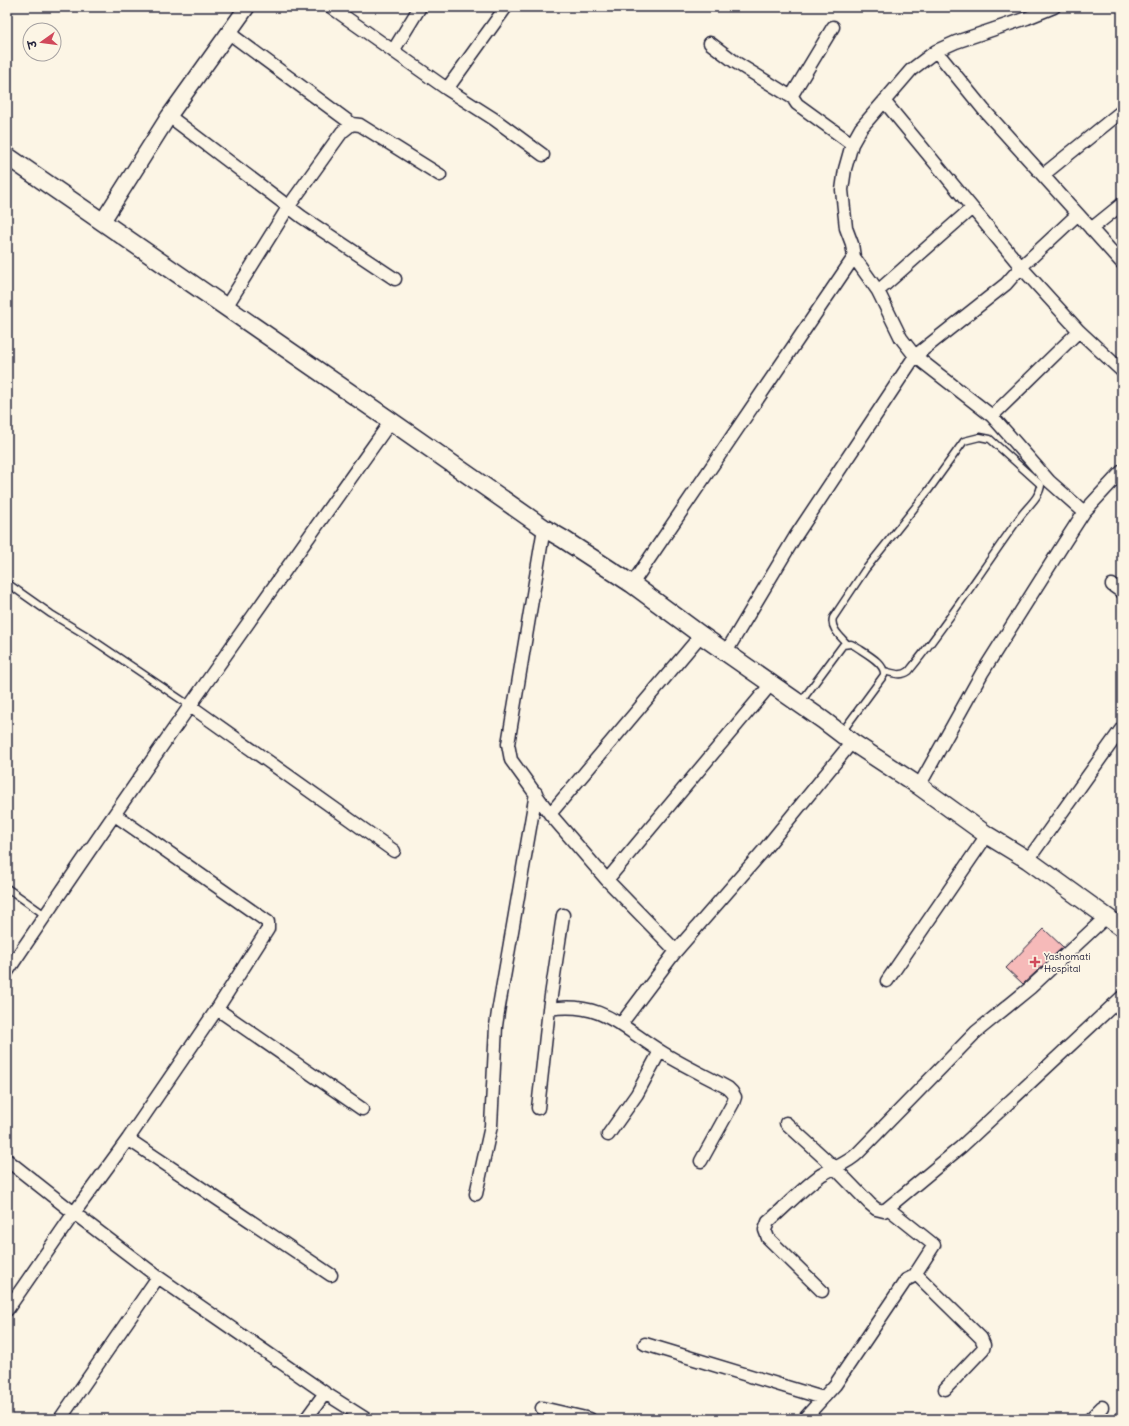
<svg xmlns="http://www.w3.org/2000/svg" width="1129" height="1426" viewBox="0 0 1129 1426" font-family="Delius,'Playpen Sans Deva',sans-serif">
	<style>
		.building { fill: #f6bab9; stroke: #22223b }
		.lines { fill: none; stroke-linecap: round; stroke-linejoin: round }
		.service-casing { stroke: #22223b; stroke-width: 9 }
		.minor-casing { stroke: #22223b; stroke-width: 15 }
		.tertiary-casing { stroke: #22223b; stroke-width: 18 }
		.secondary-casing { stroke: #22223b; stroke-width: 20 }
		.service { stroke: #fcf5e5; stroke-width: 6 }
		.minor { stroke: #fcf5e5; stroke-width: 12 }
		.tertiary { stroke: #fcf5e5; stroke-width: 15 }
		.secondary { stroke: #fcf5e5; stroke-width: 17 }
		.poi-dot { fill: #d1495b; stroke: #fcf5e5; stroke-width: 1.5 }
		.labels { text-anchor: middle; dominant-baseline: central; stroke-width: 3.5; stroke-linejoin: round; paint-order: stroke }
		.poi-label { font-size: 10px; fill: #22223b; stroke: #fcf5e5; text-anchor: start }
	</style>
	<rect width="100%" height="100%" fill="#fcf5e5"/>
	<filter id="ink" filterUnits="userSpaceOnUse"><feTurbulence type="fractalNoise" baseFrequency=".025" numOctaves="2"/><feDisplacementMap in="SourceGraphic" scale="8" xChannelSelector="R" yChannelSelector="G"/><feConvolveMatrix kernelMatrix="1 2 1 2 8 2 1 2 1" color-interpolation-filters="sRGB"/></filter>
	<g filter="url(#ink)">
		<!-- building -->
		<path class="building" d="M1044 929 1063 947 1023 984 1006 968Z"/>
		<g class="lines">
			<!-- service casing -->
			<g class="service-casing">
				<path id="service" d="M7 583 51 614 84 634 189 705
					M847 644C841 637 830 628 833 618L865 570 928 491 964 441 980 437 990 439 1041 485C1040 497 1027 507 1020 517 983 568 949 622 909 671 901 677 893 673 884 671
					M800 703 843 645 851 644 855 646C863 652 886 663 884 675L842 732
					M7 888 45 915"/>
			</g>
			<!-- minor casing -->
			<g class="minor-casing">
				<path id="minor" d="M331 7 447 89 494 119 543 155
					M833 27 792 95 793 98 797 104 852 144
					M229 33 352 124
					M710 43 735 62 793 98
					M393 51 420 7
					M936 51 984 110 1122 263
					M447 89 506 7
					M884 101 1021 267 1079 331 1122 371
					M169 116 302 217 395 279
					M1043 175 1122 111
					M1091 229 1122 204
					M854 257 878 291 901 338 915 356 992 416 1049 481 1084 512
					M878 291 972 208
					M226 307 289 206 342 132 352 124 360 125 440 175
					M992 416 1079 331
					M544 528 508 744 511 760 550 814 607 880 676 951
					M632 584 854 257 852 244 846 228 842 190 845 169 852 144 861 128 911 70 936 51 956 42 1027 18 1054 7
					M1112 585 1122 592
					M726 652 795 537 915 356 1006 284 1021 267 1078 214
					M189 705 394 851
					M919 786 982 673 1064 543 1084 512 1122 471
					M550 814 701 635
					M1028 860 1122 728
					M607 880 771 684
					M7 972C132 786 262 603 391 421
					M887 981 987 835
					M217 1009 362 1109
					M549 1009C601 1001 620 1026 660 1051 682 1065 706 1076 728 1088L732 1092 735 1097 733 1103 701 1161
					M621 1024 676 951 764 850 852 742
					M538 1108 549 1009 563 915
					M786 1123 835 1168 870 1204 876 1209 884 1211 961 1147 1122 997
					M608 1135 637 1094 660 1051
					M128 1139 331 1275
					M7 1160 74 1213 158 1277 325 1393 366 1419
					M476 1194 491 1126 496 1026 498 1012 536 793
					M889 1209 934 1245 914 1276
					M822 1291 768 1238 765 1230 768 1222C784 1208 804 1187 821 1175 834 1167 847 1164 858 1153L976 1032 1030 988 1106 917
					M7 1310 74 1213 128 1139 217 1009 268 929V922L265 920 115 815
					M645 1344 823 1398
					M542 1408 590 1419
					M60 1419 158 1277
					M306 1419 325 1393
					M804 1419 835 1385 906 1280 914 1276H918L981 1338 984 1345 983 1349 945 1389
					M1090 1419 1102 1407"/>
			</g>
			<!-- tertiary casing -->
			<g class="tertiary-casing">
				<path id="tertiary" d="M102 222 169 116 247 7"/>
			</g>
			<!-- secondary casing -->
			<g class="secondary-casing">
				<path id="secondary" d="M7 156 391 421 544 528 563 539 632 584 701 635 823 720 852 742 919 786 987 835 1028 860 1122 928"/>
			</g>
			<!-- service -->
			<use href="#service" class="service"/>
			<!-- minor -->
			<use href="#minor" class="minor"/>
			<!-- tertiary -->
			<use href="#tertiary" class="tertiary"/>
			<!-- secondary -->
			<use href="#secondary" class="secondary"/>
		</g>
	</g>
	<!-- markers -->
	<path class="poi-dot" d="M1033 956h4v4h4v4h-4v4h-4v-4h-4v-4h4z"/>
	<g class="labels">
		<!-- poi labels -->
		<g class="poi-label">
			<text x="1044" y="956">Yashomati<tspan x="1044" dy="12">Hospital</tspan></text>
		</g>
	</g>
	<!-- margin -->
	<rect width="1129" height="1426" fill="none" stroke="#fcf5e5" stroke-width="24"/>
	<rect x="12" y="12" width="1105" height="1402" fill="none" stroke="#22223b" stroke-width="1.5" filter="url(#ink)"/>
	<!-- north arrow -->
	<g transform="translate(42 42) rotate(256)"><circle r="19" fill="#fcf5e5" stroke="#a5a1a1"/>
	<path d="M0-3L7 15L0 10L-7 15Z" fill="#d1495b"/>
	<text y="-6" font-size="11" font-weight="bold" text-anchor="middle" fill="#22223b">उ</text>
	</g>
</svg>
